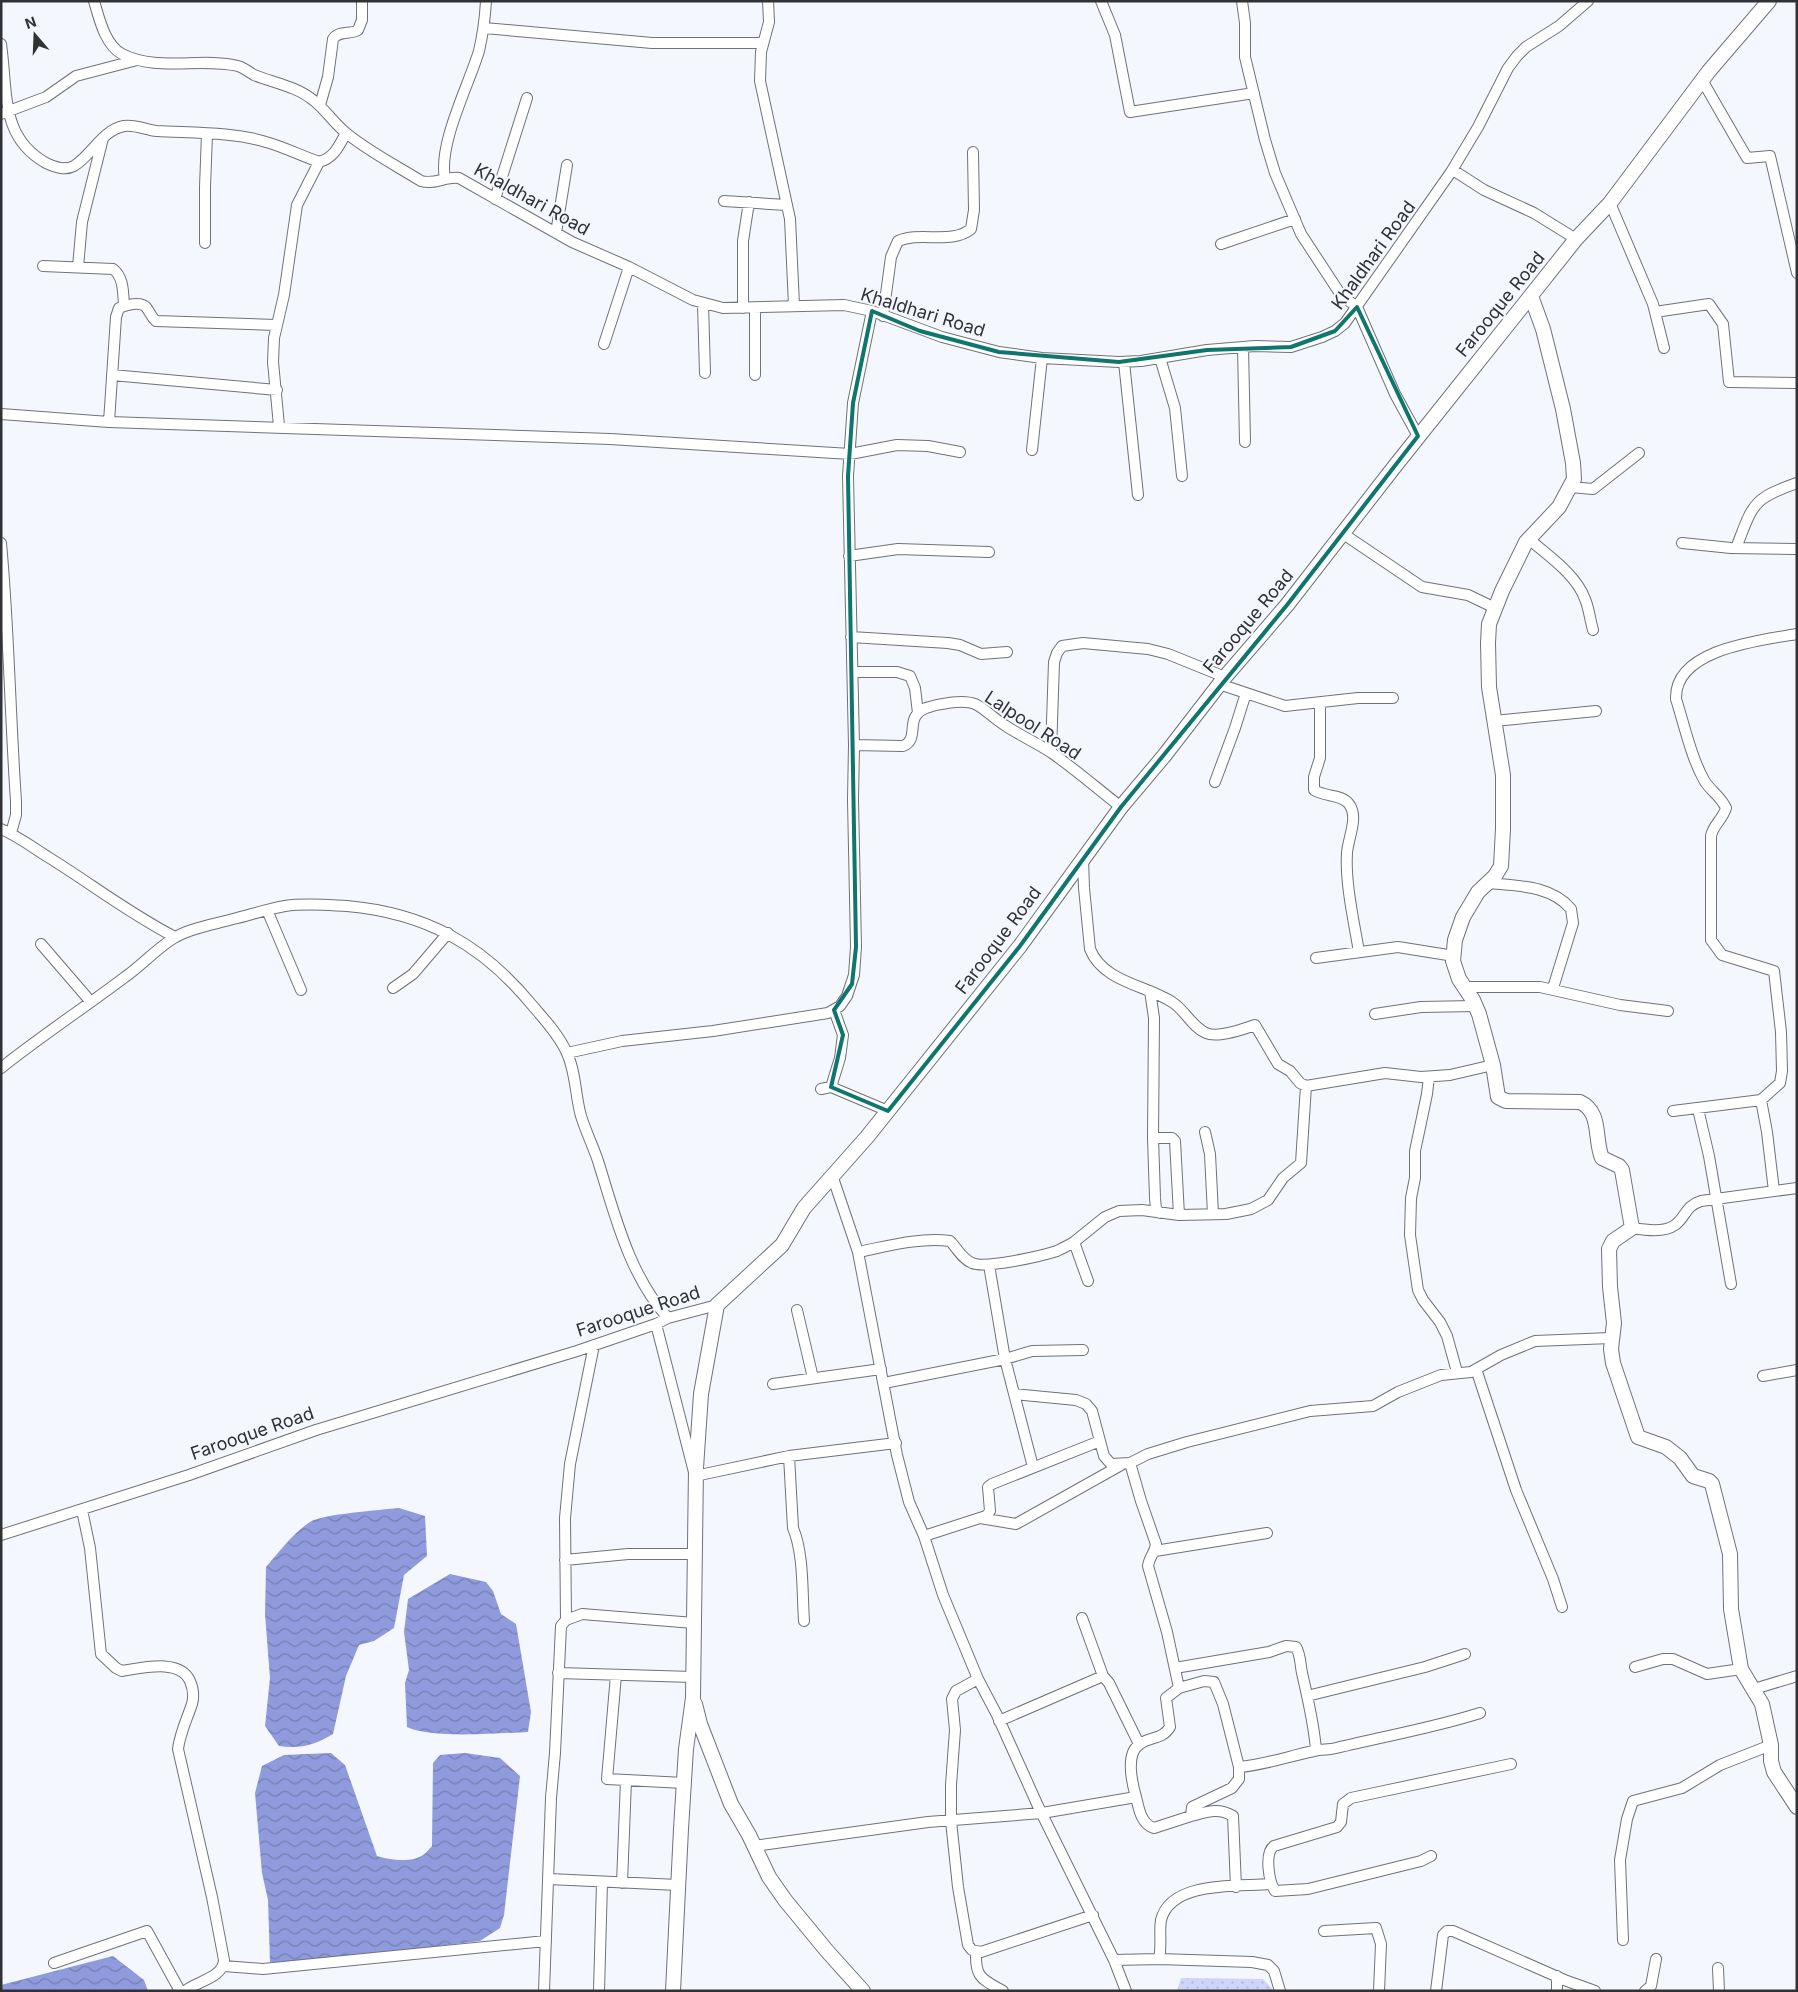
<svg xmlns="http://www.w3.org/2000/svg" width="1798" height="1992" viewBox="0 0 1798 1992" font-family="Inter,sans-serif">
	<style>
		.park { fill: url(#park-dots) }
		.water { fill: url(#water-waves) }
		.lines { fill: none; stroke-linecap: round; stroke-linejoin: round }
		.street-casing { stroke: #707279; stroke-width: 12 }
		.secondary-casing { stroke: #707279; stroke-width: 16 }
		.street { stroke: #fff; stroke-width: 10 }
		.secondary { stroke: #fff; stroke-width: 14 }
		.marked { fill: none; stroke: #0f766e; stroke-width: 4; stroke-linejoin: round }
		.labels { text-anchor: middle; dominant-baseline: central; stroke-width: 4; stroke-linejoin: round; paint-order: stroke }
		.street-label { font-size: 18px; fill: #313235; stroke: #f5f7ff }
	</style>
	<defs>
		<pattern id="park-dots" width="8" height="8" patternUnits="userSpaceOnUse" patternTransform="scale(1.25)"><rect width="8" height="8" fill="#cdd5fa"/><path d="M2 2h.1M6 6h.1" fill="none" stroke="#b0b7d7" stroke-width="1.8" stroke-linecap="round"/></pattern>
		<pattern id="water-waves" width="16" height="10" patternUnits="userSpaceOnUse" patternTransform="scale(1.25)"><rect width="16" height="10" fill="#8f9bdc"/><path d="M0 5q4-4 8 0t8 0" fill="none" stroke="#757fb3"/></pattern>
	</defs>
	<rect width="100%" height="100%" fill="#f5f7ff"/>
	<!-- park -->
	<path class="park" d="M1181 1978 1263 1979 1274 1991H1177Z"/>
	<!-- water -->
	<path class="water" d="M399 1508 425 1516 427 1556 404 1575 394 1628 374 1641 359 1645 346 1676 333 1734C315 1745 300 1749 279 1746L265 1726 270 1678 265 1614 266 1567C279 1552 293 1533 310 1522 322 1514 381 1510 399 1508Z
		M450 1574 486 1582 493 1591 501 1614 516 1624 531 1712 528 1732C499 1733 431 1739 407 1727L405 1683 409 1670 404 1632 408 1599Z
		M331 1753 345 1765 377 1856C389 1860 412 1863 423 1855 426 1853 429 1849 432 1846L433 1763 440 1755 465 1753 500 1758 520 1776 504 1915 500 1928 480 1941 280 1965 270 1962 268 1900 262 1873 255 1793 262 1766 284 1755Z
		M113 1956 144 1980 148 1991H1V1985Z"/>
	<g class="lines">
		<!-- street casing -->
		<g class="street-casing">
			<path id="street" d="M94 1C99 18 105 45 122 54 157 72 200 57 238 66 244 68 249 72 254 75 274 83 296 86 313 100 324 108 333 122 345 132 366 150 397 166 421 181 435 185 446 176 459 178L572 242 629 267 693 300 723 308 844 305 872 311 942 337 999 352 1042 358 1119 362 1141 361 1207 350 1255 346 1291 347 1322 337 1335 331 1345 323 1451 172H1456L1484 190 1534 213 1576 239
				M768 1 769 22 761 52 760 81 790 219 794 305
				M1101 1 1115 35 1130 112 1254 93
				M1242 1 1245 23V57L1265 140 1275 173 1301 234 1341 295 1357 307 1395 394 1418 436
				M484 28 652 43H763
				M1 44C8 93 0 137 46 163 55 167 65 171 74 166 92 155 102 130 124 126 135 124 146 130 157 131 190 133 235 132 266 142 284 147 302 156 319 162
				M1702 80 1747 158 1770 156 1797 273
				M320 105 328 77 333 39C339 30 350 35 358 30L362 20V1
				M1 114 46 97 76 76 137 60
				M1451 172 1478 127 1508 68 1517 56 1526 47 1559 26 1588 1
				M445 179C438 144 468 87 479 51 483 34 485 18 486 1
				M495 199 527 98
				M724 201 786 205
				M1610 203 1653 304 1664 348
				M556 233 567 165
				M205 243V187L207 134
				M1221 244 1295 219
				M43 266 113 269C124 277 123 293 124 306
				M78 267 82 222 103 138
				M703 304 705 373
				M743 308V241L749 202
				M755 309V375
				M1655 312 1709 304 1723 324 1729 382 1797 383
				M883 316 891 257 898 241C921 231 951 245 971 229L974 210 973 152
				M604 344 629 267
				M1243 347 1245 442
				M1160 358 1175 408 1182 476
				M1124 362 1138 495
				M112 375 277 390
				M1 414 109 422 610 439 850 454 897 445 928 446 960 452
				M109 422 116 317 119 308C126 305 140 301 146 307 150 312 151 317 156 321L276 325
				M279 426 273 362 274 338 284 295 297 205 319 162C334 158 339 146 346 133
				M1032 450 1042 358
				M1570 487 1593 489 1639 453
				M1342 533 1422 587 1468 595 1495 608
				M1529 539C1548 556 1576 574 1585 599 1589 608 1590 620 1593 630
				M1 543C9 629 10 715 16 801V815L11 833
				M1682 543 1731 548 1797 549
				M1736 548C1753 505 1751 499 1797 483
				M849 556 898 549 989 552
				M851 637 948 643 960 645 981 654 1007 652
				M853 672H897L910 676 915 688 918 713
				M1219 684 1285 706 1358 698H1393
				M1320 703V758L1314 777V790C1325 797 1342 794 1349 804 1359 817 1348 838 1347 853 1345 883 1354 922 1359 952
				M1494 721 1596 711
				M854 745 903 746C921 739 903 717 926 708 938 704 963 699 975 704 986 709 995 720 1006 726 1021 736 1037 743 1052 753 1076 770 1098 789 1121 807
				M1051 752 1054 662 1057 653 1062 646 1083 643 1148 649 1168 654 1225 677
				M1215 782 1235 728 1246 693
				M1 829C18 836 32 847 48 857 90 883 130 914 175 937
				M1083 859 1084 888 1090 949C1103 982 1146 985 1172 1002 1185 1010 1192 1027 1206 1033 1217 1038 1244 1029 1255 1025L1278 1064 1290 1071 1300 1083 1306 1086 1385 1073 1421 1077 1450 1075 1493 1065
				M1488 883C1517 886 1551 885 1571 909L1573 923 1553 988
				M267 910 301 990
				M41 944 91 1002
				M1316 958 1398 947 1454 956
				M1465 987H1540L1620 1005 1668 1011
				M393 988 413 974 448 933
				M1150 991 1154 1018 1153 1138 1155 1198 1156 1209 1160 1213
				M1375 1014 1421 1007 1475 1006
				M567 1053 622 1041 713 1031 828 1013 840 1006 847 996 854 975 856 947 853 800 854 745 848 476 853 403 872 311
				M1 1068C41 1036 84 1008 125 977 142 965 156 949 174 938 189 928 216 924 233 919 250 915 267 909 285 906 305 903 326 905 347 906 425 913 482 944 532 1005 544 1019 558 1034 566 1051 576 1071 575 1095 581 1116 586 1132 593 1146 598 1161 615 1215 629 1275 668 1318
				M1429 1077 1427 1094 1415 1151V1178L1411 1198 1410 1235 1418 1290 1423 1300 1440 1322 1447 1336 1457 1372
				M831 1087 840 1058 843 1035 834 1010
				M821 1089 831 1087 888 1111
				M1761 1100 1767 1132 1774 1191
				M1698 1109 1709 1156 1731 1284
				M1673 1111 1761 1100 1780 1083 1782 1071 1781 1032 1774 971 1722 955 1711 940V836C1713 825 1723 819 1726 808 1720 795 1710 791 1704 780 1691 757 1684 724 1676 699 1674 649 1761 640 1797 634
				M1205 1132 1210 1154 1213 1214
				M1153 1138H1172L1175 1141 1179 1215
				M833 1178 858 1252 897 1455 909 1502 924 1536 943 1595 978 1679 997 1715 1038 1806 1114 1960 1126 1991
				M1632 1228C1645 1230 1664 1233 1675 1225 1686 1217 1685 1206 1701 1201L1797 1188
				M1074 1242 1105 1217 1119 1211 1142 1210 1179 1215 1226 1214 1251 1209 1268 1200 1283 1178 1301 1163 1306 1086
				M858 1252C888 1246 920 1237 950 1241 957 1248 962 1259 972 1263 986 1269 1041 1256 1057 1251 1063 1248 1069 1245 1074 1242L1088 1281
				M989 1265 1005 1359 1033 1467
				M797 1310 813 1378
				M656 1324 695 1476 789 1456 896 1443
				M1476 1369 1516 1490 1553 1579 1562 1607
				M1763 1376 1797 1370
				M884 1383 1005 1359 1032 1351 1083 1350
				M773 1384 881 1369
				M1014 1394 1076 1400 1086 1404 1092 1411 1104 1456 1111 1464 1130 1463 1148 1454 1187 1442 1310 1411 1373 1406 1398 1392 1441 1375 1471 1372 1501 1355 1535 1341 1611 1338
				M789 1456 793 1528C804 1554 802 1593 804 1621
				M82 1510 90 1548 101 1654 116 1668 122 1671C142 1668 180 1658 190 1681 193 1688 194 1697 192 1704 187 1719 180 1733 178 1749L212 1897 224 1960C223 1978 197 1981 185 1991
				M980 1518 1016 1524 1123 1464
				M1 1535 189 1475 316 1430 577 1351 656 1324 668 1318 717 1305
				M924 1536 986 1516 990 1511 988 1487 992 1484 1100 1441
				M1155 1551 1267 1533
				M565 1560 628 1554H694
				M1082 1618 1103 1676
				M566 1620 565 1518 570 1464 594 1345
				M1635 1667 1663 1659H1673L1707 1674 1741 1669
				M1175 1668 1269 1652 1286 1646 1296 1647C1301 1656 1300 1664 1302 1673 1308 1699 1314 1724 1316 1750
				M558 1673 693 1677
				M616 1675 607 1779 684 1783
				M978 1679 956 1691 952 1699 955 1730 951 1785V1821L958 1887 968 1945 972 1950 981 1952 1093 1915
				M1179 1688 1204 1681 1214 1682 1223 1704 1239 1767
				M1754 1689 1797 1676
				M1307 1696 1425 1667 1465 1654
				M999 1721 1103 1676 1109 1683 1139 1744
				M1136 1797C1139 1809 1141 1824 1154 1828L1191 1816 1192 1807 1232 1788 1239 1779V1767C1265 1765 1289 1756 1314 1751 1321 1749 1329 1750 1336 1748 1385 1736 1433 1728 1480 1713
				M1191 1816C1207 1812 1218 1807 1233 1816L1236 1887
				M754 1846 928 1822 1042 1813 1136 1797C1132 1783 1125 1753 1140 1744 1151 1736 1162 1740 1170 1727L1166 1698 1179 1688 1167 1632 1148 1566C1149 1557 1155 1553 1156 1544L1141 1501 1130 1463
				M1431 1856 1421 1861 1308 1889 1275 1891C1269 1882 1264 1853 1274 1846L1337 1827 1341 1822 1343 1804 1351 1798 1511 1764
				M549 1879 678 1885
				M622 1883 626 1780
				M1324 1931 1376 1928 1381 1944 1379 1991
				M1623 1940 1620 1860 1627 1819 1633 1801 1682 1788 1720 1765 1771 1745
				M976 1952C975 1978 982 1979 1003 1991
				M1159 1959C1162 1945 1159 1932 1161 1920 1171 1880 1239 1887 1270 1884
				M1114 1960 1159 1959 1252 1962 1268 1965 1274 1971 1280 1991
				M54 1963 147 1931 180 1991
				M224 1966 263 1969 546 1941
				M1718 1968 1719 1991
				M1557 1976V1991
				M544 1991 551 1798 555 1753 561 1626 566 1620 582 1614 694 1623
				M599 1991 602 1882
				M1436 1991 1443 1935 1447 1931H1453L1567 1981 1595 1991
				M1645 1991 1651 1986 1656 1959"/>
		</g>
		<!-- secondary casing -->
		<g class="secondary-casing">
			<path id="secondary" d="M1531 296 1543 329 1563 409 1573 463 1574 479 1559 507 1526 542 1502 591 1489 624 1488 643 1489 687 1503 775V829L1501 866 1495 876 1478 892 1463 917 1455 940 1453 961 1459 979 1473 1000 1479 1014 1493 1065 1498 1097 1506 1101 1580 1102C1602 1112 1594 1139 1602 1158L1619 1166 1622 1170 1632 1228 1613 1241 1609 1249 1610 1287 1614 1323 1611 1349 1613 1363 1638 1437 1666 1447 1680 1458 1693 1476 1709 1481 1712 1484 1730 1554 1731 1609 1741 1669 1762 1704 1771 1745V1761L1774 1772 1797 1807
				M695 1704 700 1724 731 1804 749 1835 769 1877 785 1900 827 1951 863 1991
				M673 1991 681 1829 686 1749 693 1698 696 1468 701 1394 717 1305 782 1245 804 1208 867 1137 1020 946 1121 807 1164 756 1225 677 1287 605 1395 466 1576 239 1610 203 1709 71 1769 1"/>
		</g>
		<!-- street -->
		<use href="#street" class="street"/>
		<!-- secondary -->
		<use href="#secondary" class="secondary"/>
	</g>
	<!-- marked area -->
	<path class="marked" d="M1357 307 1418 436 1287 605 1121 807 1020 946 888 1111 831 1087 843 1035 834 1010 852 984 856 947 848 476 853 403 872 311 920 331 999 352 1119 362 1207 350 1291 347 1335 331Z"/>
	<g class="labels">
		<!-- street labels -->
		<g class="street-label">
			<text transform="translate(532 199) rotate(29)">Khaldhari Road</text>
			<text transform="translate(1373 255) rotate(-54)">Khaldhari Road</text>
			<text transform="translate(1500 304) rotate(-51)">Farooque Road</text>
			<text transform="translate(923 312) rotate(17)">Khaldhari Road</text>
			<text transform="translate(1248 621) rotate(-50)">Farooque Road</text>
			<text transform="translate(1033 725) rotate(33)">Lalpool Road</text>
			<text transform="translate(998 940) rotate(-53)">Farooque Road</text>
			<text transform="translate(638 1311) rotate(-18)">Farooque Road</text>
			<text transform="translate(252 1433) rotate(-19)">Farooque Road</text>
		</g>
	</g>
	<!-- border -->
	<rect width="1798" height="1992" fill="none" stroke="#313235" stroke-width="5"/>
	<!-- north arrow -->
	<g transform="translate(35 35) rotate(341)" stroke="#f5f7ff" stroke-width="4" paint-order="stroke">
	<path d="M0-4L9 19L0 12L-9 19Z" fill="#313235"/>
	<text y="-8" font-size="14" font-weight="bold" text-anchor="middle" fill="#313235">N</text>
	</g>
</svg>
